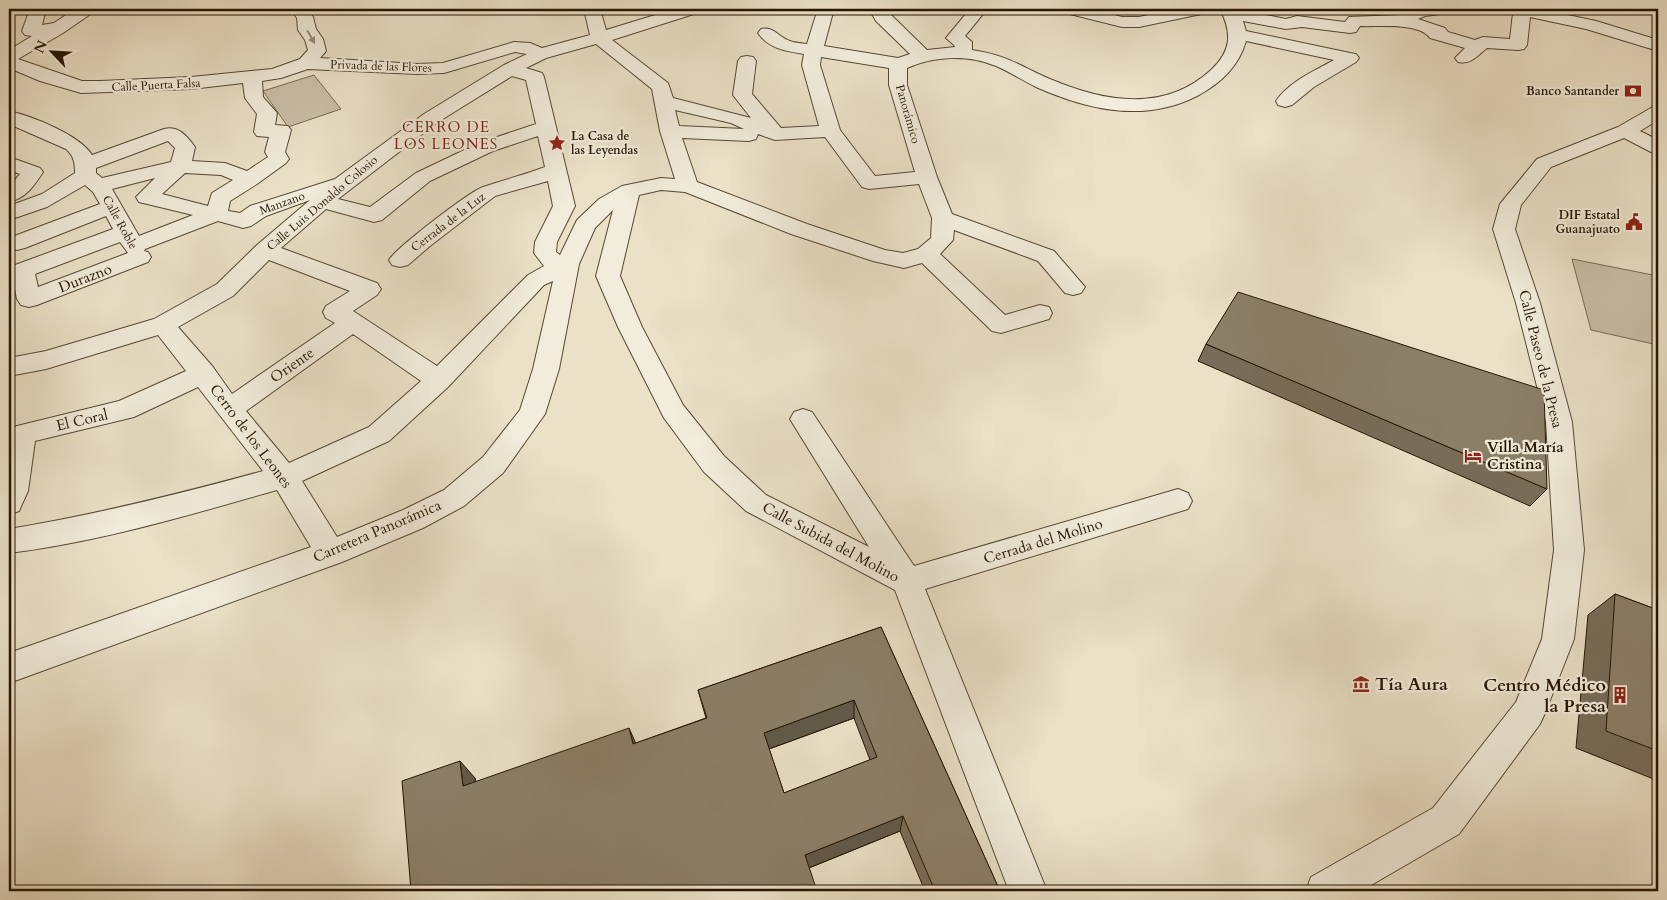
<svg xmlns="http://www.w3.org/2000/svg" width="1667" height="900" viewBox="0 0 1667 900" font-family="Cardo,serif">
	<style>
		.green { fill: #c9bea6; stroke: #776a54 }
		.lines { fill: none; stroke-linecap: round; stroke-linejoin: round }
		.minor-casing { stroke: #564833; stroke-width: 2 }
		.minor { fill: #f1ecdb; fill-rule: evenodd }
		.wall { fill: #786d59; stroke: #251502; fill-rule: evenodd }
		.shaded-wall { fill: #615949; stroke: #251502 }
		.building { fill: #8b7f68; stroke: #251502; fill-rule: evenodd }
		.oneway { fill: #958b79 }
		.labels { text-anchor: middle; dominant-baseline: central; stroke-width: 4.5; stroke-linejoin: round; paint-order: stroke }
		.far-street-label { font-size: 12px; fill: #251502; stroke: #f1ecdb }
		.far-poi-label { font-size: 12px; font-weight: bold; fill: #251502; stroke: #f1ecdb; text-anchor: end }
		.far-quarter-label { font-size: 15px; letter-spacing: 1px; fill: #7a1f14; stroke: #f1ecdb }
		.street-label { font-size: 15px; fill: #251502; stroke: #f1ecdb }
		.poi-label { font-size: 15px; font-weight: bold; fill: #251502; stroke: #f1ecdb; text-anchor: start }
		.near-poi-label { font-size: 18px; font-weight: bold; fill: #251502; stroke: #f1ecdb; text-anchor: start }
	</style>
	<rect width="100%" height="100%" fill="#eae1c7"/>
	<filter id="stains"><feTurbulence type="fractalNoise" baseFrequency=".004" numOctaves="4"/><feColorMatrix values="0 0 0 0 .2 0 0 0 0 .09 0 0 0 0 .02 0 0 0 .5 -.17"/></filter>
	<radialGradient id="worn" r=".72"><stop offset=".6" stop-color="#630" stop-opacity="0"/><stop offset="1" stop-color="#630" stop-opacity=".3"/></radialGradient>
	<!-- green -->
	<path class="green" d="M314 75 341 109 288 127 263 91Z
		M1572 259 1658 276V345L1591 330Z"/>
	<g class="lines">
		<!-- minor casing -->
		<g class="minor-casing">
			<path id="minor" d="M30 9H46L42 25 54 23 75 9H94L92 13 63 33 18 59 82 81H100L191 77 272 69 300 59 308 50 305 40 298 30 297 18 290 9H307L313 17 316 29 323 39 326 51 320 58 417 64 443 63 514 42 530 43 542 48 590 35 584 9H600L606 30 675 9H699L697 13 612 40 668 83 673 98 751 118 733 95 738 61 741 57 747 56 753 57 756 61 752 94 781 128 819 126 802 65 804 54C786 51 769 49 758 33L761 29C774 26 778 37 790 41 795 43 801 43 807 44L816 15 820 9H837L832 16 824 46 898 58 910 54 876 21 869 9H885L927 50 955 47 954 45 946 38 970 9H987L965 36 972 42V50C1007 55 1020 66 1050 79 1104 102 1164 113 1211 70 1232 50 1232 33 1220 9H1236L1286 19 1297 16 1345 22 1349 17 1399 15 1412 9H1449L1447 13 1425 16 1418 19 1445 28 1448 32 1475 40 1483 37 1510 39 1513 13 1509 9H1539L1596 21 1658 40V51L1586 29 1530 17 1527 45 1524 49 1518 50 1487 48C1478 55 1471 65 1458 62L1455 58 1465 48 1430 38C1419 22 1378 27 1360 26L1356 32 1350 33 1302 27 1286 29 1243 21 1246 31 1350 53 1356 54 1359 58 1356 62 1314 87 1292 105 1285 107 1278 105 1276 101C1289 82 1314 71 1334 60L1246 41C1239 66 1220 84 1197 96 1144 123 1088 110 1036 87 1022 80 1010 72 996 66 968 54 934 56 907 68V85L937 177 952 214 1054 251 1085 287 1081 293 1073 295 1065 293 1038 261 954 230 953 240 940 254 1005 315 1040 305 1049 307 1052 313 1049 319 1001 333 992 331 922 263 904 268 873 261 791 234 685 192 661 190 639 195 620 276 642 327 683 405 724 456 766 495 869 547 790 419 794 412 803 409 812 412 914 566 1178 489 1188 493 1192 501 1188 509 925 589 1047 891H1009L895 590 746 511 704 472 664 418 618 327 596 276 613 210 595 228 579 264 559 369 545 414 503 473 464 506 423 528 342 562 9 683V653L311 547 277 490C189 515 100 542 9 553V529C95 515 179 494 263 471L198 387 134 417 35 441 28 491 19 511 9 515V438L13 427 119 401 186 371 158 335 46 369 9 376V358L46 351 154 319 217 284 257 245 310 200 266 216 251 226 243 228 218 221 145 249 144 251 148 252 151 257 148 262 37 305 29 307 21 305 17 299 11 270 15 265 113 229 106 216 25 248 17 250 9 248V238L100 204 93 192 85 185 47 207 9 220V206L42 194 75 173C75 163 74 156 66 149L9 124V111C32 116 80 135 92 155L164 129C178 125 187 136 195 147L192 161 225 163 247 171 268 157 265 152 269 137 257 136 254 132 257 114 245 98 243 83 191 89 81 93 40 81 9 68V50L32 36 25 35 22 31ZM596 44 652 89 660 131 675 179 661 178 622 186 599 199 577 220 560 255 556 252 557 242 575 206 544 77 542 73 526 68 546 58ZM515 52 527 54 504 65 424 114 335 179 250 206 240 213 228 211 230 201 257 184 286 163 289 159 285 152 291 130 288 126 275 125 277 113 263 97 262 81 281 78 308 69 417 74 444 73ZM821 57 889 68V85L915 172 875 176 840 130 820 65ZM512 76 526 80 536 124 479 143 416 173 370 207 338 199 438 122ZM675 110 731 123 744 129 679 126ZM758 134 775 140 825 137 862 187 869 189 919 184 932 218 931 238 918 249 903 253 885 250 807 224 697 182 682 138 749 141 756 139ZM538 136 545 167C524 175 503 180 483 187 469 192 396 248 389 260L392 265 400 267 408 265 430 246 495 196 548 181 553 206 535 242 534 253 544 266 528 275 437 366 353 311 377 295 381 289 377 283 281 248 326 209 374 222 382 220 430 181 493 151ZM168 141 175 148 171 162 102 178 96 173V168ZM185 173 221 175 233 180 212 193 208 206 162 194ZM155 178 136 197 139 202 193 215 139 236 112 189ZM120 242 128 253 38 287 35 274ZM269 260 350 291 326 306 323 312 326 318 335 323 232 394 213 367 178 327 233 296ZM553 281 533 369 520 410 483 457 444 490 403 510 337 537 302 481 389 441 448 387 544 285ZM353 334 421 381 369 427 289 463 246 411Z
				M1064 9H1091L1122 17H1139L1177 9H1208L1206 13 1139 27H1122L1066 13Z
				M1658 106V120L1640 131 1658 140V154L1651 152 1624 138 1551 167 1521 205 1515 229 1540 303 1572 422 1584 550 1574 639 1545 713 1540 724 1459 834 1361 891H1306L1311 877 1433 808 1516 702 1542 639 1554 550 1546 422 1516 303 1493 229 1500 204 1537 159 1618 127 1651 108Z
				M9 157 40 168 43 172C34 186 26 198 9 202V187L20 174 9 170Z"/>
		</g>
		<!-- minor -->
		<use href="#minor" class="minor"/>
	</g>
	<!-- wall -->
	<path class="wall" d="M1206 344 1547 489 1530 506 1198 361Z
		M1615 594 1658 610V785L1651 778 1576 748 1588 615Z
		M881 627 1000 891H925L900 831 809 868 411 891 475 778 476 782 636 743 706 718 698 690ZM854 718 870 760 784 793 769 749Z"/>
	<!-- shaded-wall -->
	<path class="shaded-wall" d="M854 700V718L766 750 764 733Z
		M629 728 637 746 633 744Z
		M460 761 475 778 478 802 463 786Z
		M903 816 900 831 806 869 805 855Z"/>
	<!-- building -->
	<path class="building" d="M1238 292 1544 390 1547 489 1206 344Z
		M1615 594 1658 610V751L1606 731Z
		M881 627 1000 891H935L903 816 805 855 817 891H733V889L727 891H411L402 781 460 761 463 786 629 728 633 744 707 718 698 690ZM854 700 877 757 784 793 764 733Z"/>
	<!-- one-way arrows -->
	<defs><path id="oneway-solid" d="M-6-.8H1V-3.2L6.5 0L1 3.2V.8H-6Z" transform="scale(1.25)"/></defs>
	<use class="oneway" href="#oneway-solid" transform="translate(311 37) rotate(60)"/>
	<!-- icons -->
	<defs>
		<g id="bank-bare" transform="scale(1.35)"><path d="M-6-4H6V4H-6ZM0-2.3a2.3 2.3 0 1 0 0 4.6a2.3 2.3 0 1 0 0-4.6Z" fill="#8f2418" stroke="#f1ecdb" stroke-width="2.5" paint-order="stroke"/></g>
		<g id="sight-bare" transform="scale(1.35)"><path d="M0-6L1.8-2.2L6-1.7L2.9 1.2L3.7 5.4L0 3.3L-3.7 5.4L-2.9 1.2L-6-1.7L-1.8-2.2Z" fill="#8f2418" stroke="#f1ecdb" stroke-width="2.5" paint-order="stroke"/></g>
		<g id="civic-bare" transform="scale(1.35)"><path d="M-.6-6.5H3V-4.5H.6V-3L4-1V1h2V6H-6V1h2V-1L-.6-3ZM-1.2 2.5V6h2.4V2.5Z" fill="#8f2418" stroke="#f1ecdb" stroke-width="2.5" paint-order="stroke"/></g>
		<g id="hotel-bare" transform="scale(1.35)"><path d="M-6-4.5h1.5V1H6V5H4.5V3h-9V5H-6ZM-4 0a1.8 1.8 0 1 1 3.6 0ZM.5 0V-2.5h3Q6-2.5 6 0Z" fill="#8f2418" stroke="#f1ecdb" stroke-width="2.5" paint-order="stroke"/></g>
		<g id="museum-bare" transform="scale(1.35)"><path d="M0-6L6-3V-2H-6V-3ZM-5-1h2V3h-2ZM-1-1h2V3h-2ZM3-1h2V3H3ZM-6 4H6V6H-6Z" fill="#8f2418" stroke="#f1ecdb" stroke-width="2.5" paint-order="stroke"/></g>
		<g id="building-bare" transform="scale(1.35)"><path d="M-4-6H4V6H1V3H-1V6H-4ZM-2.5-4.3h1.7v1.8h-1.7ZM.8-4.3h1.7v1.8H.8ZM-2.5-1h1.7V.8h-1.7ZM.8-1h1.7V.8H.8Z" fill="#8f2418" stroke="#f1ecdb" stroke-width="2.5" paint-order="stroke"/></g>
	</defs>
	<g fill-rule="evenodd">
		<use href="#bank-bare" x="1633" y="91"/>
		<use href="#sight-bare" x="557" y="143"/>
		<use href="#civic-bare" x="1634" y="222"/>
		<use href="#hotel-bare" x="1473" y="456"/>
		<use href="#museum-bare" x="1361" y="684"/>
		<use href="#building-bare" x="1620" y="695"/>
	</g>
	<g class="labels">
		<!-- far-street labels -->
		<g class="far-street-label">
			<text transform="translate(381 66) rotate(2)">Privada de las Flores</text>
			<text transform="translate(156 85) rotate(-3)">Calle Puerta Falsa</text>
			<text transform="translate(908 114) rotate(74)">Panorámico</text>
			<text transform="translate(282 203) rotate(-20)">Manzano</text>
			<text transform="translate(322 203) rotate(-40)">Calle Luis Donaldo Colosio</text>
			<text transform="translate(120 222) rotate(61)">Calle Roble</text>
			<text transform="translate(448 222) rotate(-37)">Cerrada de la Luz</text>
		</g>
		<!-- far-poi labels -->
		<g class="far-poi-label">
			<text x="1619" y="91">Banco Santander</text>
			<text x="571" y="136" text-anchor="start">La Casa de<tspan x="571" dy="14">las Leyendas</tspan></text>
			<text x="1620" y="215">DIF Estatal<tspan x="1620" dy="14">Guanajuato</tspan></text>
		</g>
		<!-- far-quarter labels -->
		<g class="far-quarter-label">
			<text x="446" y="127">CERRO DE<tspan x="446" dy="17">LOS LEONES</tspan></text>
		</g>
		<!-- street labels -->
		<g class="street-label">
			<text transform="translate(85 278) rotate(-21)">Durazno</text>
			<text transform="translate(1541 359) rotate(76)">Calle Paseo de la Presa</text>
			<text transform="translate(292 365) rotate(-35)">Oriente</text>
			<text transform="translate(82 420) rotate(-13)">El Coral</text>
			<text transform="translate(251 436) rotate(53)">Cerro de los Leones</text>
			<text transform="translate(377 531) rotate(-23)">Carretera Panorámica</text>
			<text transform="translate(1043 541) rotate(-17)">Cerrada del Molino</text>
			<text transform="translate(831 542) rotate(28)">Calle Subida del Molino</text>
		</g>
		<!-- poi labels -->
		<g class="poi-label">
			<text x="1487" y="447">Villa María<tspan x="1487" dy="17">Cristina</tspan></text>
		</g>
		<!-- near-poi labels -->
		<g class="near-poi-label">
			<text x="1375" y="684">Tía Aura</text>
			<text x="1606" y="685" text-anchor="end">Centro Médico<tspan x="1606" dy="21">la Presa</tspan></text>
		</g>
	</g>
	<!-- margin -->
	<rect width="1667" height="900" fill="none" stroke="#eae1c7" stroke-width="30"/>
	<rect x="10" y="10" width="1647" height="880" fill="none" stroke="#251502" stroke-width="2.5"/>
	<rect x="15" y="15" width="1637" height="870" fill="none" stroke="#251502"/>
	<!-- north arrow -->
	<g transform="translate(52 52) rotate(295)" stroke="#f1ecdb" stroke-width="4" paint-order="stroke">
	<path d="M0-4L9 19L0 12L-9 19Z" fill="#251502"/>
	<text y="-8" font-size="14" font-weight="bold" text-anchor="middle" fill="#251502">N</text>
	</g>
	<rect width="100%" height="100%" filter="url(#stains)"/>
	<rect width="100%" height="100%" fill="url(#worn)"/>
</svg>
